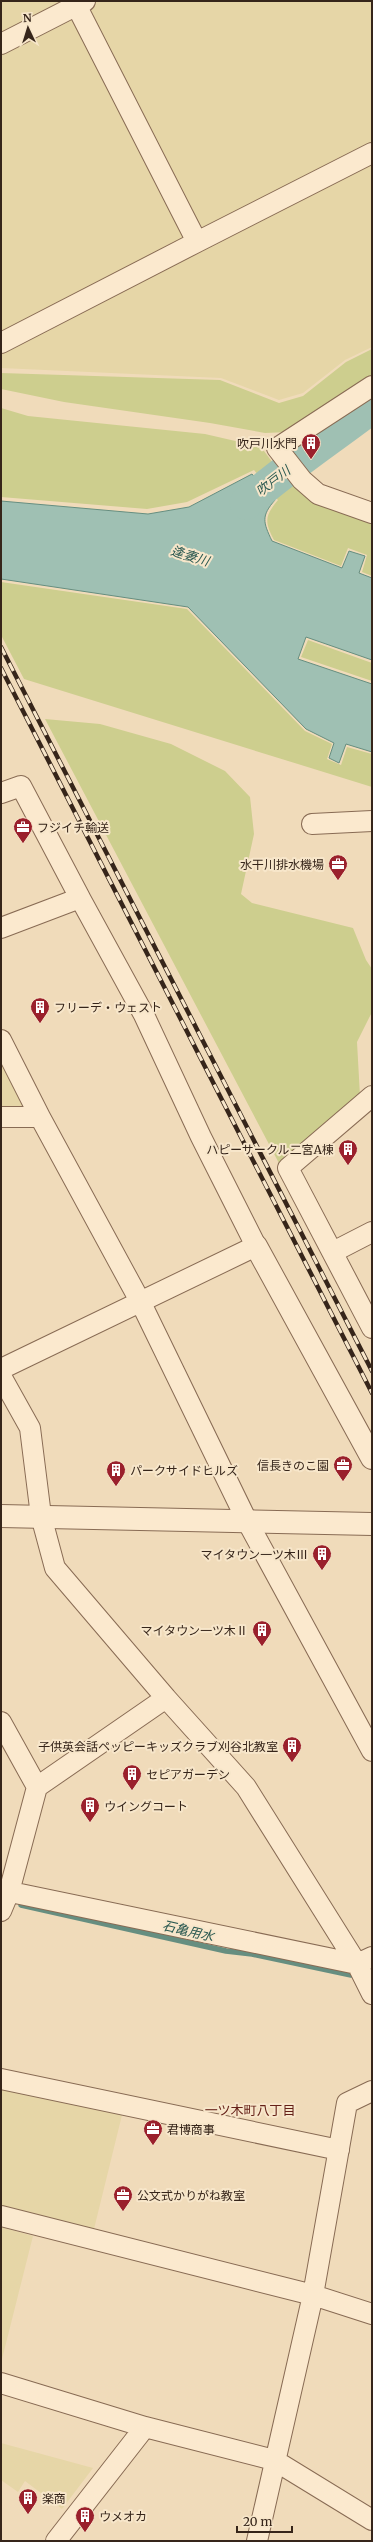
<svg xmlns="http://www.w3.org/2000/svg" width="373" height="2542" viewBox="0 0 373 2542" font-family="Merriweather,'Noto Sans JP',serif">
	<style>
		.farmland { fill: #e6d6a7 }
		.green { fill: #cdce8e }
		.water { fill: #9fc0b3; stroke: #668e80 }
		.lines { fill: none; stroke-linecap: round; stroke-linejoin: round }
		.stream { stroke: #668e80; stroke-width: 5.5 }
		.river { stroke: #9fc0b3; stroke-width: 33 }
		.minor-casing { stroke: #886b54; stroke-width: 22 }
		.tertiary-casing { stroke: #886b54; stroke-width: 24 }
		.minor { stroke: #fbe9ce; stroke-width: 20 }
		.tertiary { stroke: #fbe9ce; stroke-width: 22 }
		.rail-casing { stroke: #36251a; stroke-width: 4.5 }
		.rail { stroke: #f7e6ca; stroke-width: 3; stroke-dasharray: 9; stroke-linecap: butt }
		.labels { text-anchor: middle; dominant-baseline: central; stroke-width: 4; stroke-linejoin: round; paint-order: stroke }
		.poi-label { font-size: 12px; fill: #36251a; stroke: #f7e6ca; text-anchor: start }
		.water-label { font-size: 13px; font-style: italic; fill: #28574f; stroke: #f7e6ca }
		.neighbourhood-label { font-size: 13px; fill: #652017; stroke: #f7e6ca }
	</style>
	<rect width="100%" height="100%" fill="#f0dbba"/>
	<!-- farmland -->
	<path class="farmland" d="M1 1H70L1 39Z
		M95 1H372V145L201 234 81 9Z
		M75 11 188 239 1 335V49Z
		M372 160V347L345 360 303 393 279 400 221 378 1 368V350Z
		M1 1043 34 1107H1Z
		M1 2088 122 2115 94 2229 1 2206Z
		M1 2227 33 2236 1 2363Z
		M1 2443 93 2468 62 2509 25 2481 18 2492 1 2480Z"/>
	<!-- green -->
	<path class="green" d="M372 349V380L289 432 265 433 210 423 64 402 1 389V373L220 380 279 403 303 396 346 362Z
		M1 408 28 416 205 434 261 447 273 463 258 475 254 470 187 502 147 509 1 497Z
		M290 483 315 499 372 520V576L362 572 367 555 348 548 341 566 274 540C264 521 265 516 278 500L273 495Z
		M1 582 187 609 305 731 332 744 327 759 341 765 347 747 372 754V787L24 679 1 635Z
		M308 640 372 663V681L301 657Z
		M45 719 100 724 171 744 225 771 250 797 254 834 241 894 252 903 353 928 366 960 372 969V1012L357 1042 360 1096 281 1167Z"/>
	<!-- water -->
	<path class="water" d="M275 467 288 481 270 494 275 500C261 516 263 522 272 541L342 568 349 551 365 556 359 573 372 578V660L306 637 298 659 372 684V752L346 744 339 763 329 758 334 743 306 729 188 607 1 579V501L148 514 189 507 252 474 258 481Z"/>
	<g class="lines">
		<!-- stream -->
		<path class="stream" d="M21 1905 226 1951 252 1954 351 1975"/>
		<!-- river -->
		<path class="river" d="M246 503C286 468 330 439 372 407"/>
		<!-- minor casing -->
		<g class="minor-casing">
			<path id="minor" d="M1 44 85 1
				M197 242 372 153
				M1 343 197 242 74 1
				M372 386 277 448 302 480 318 494 372 513
				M1 793 21 786 80 898 1 928
				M312 824 372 821
				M1 1040 40 1117
				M372 1096 288 1168 372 1328
				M1 1117H40L141 1303 247 1521 372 1751
				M333 1252 372 1232
				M1 1369 256 1246 201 1137 144 1015 80 898
				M1 1376 30 1428 41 1516 55 1568 166 1698 246 1787 357 1964 372 1994
				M1 1722 37 1787
				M1 1890 357 1964 372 1957
				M1 1911 9 1892 37 1787 166 1698
				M1 2079 339 2150
				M1 2216 313 2295 372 2314
				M1 2383 145 2427 274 2460 372 2520
				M56 2541 145 2427
				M257 2541 313 2295 347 2103 372 2091"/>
		</g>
		<!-- tertiary casing -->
		<g class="tertiary-casing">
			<path id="tertiary" d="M256 1246 372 1458
				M1 1516 372 1524"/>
		</g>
		<!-- minor -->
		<use href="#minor" class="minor"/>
		<!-- tertiary -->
		<use href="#tertiary" class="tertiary"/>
		<!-- rail casing -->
		<g class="rail-casing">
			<path id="rail" d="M1 647 372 1371
				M1 668 372 1393"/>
		</g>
		<!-- rail -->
		<use href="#rail" class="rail"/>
	</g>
	<!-- icons -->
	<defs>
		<g id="building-pin" transform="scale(1)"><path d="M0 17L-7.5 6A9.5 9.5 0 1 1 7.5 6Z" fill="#9a202c" stroke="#f7e6ca"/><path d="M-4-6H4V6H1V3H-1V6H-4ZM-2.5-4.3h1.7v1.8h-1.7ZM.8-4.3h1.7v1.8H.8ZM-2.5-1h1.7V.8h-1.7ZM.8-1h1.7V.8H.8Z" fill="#fff"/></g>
		<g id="office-pin" transform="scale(1)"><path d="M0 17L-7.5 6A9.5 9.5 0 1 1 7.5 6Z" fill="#9a202c" stroke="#f7e6ca"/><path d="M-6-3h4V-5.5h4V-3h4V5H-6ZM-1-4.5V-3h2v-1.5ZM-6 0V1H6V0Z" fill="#fff"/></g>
	</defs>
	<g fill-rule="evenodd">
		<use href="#building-pin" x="311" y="443"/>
		<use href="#office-pin" x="23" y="827"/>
		<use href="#office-pin" x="338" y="864"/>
		<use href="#building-pin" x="40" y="1007"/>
		<use href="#building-pin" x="348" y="1149"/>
		<use href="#office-pin" x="343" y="1465"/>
		<use href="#building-pin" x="116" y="1470"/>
		<use href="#building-pin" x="322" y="1554"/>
		<use href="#building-pin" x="262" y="1630"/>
		<use href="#building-pin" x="292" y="1746"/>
		<use href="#building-pin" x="132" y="1774"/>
		<use href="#building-pin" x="90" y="1806"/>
		<use href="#office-pin" x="153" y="2129"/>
		<use href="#office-pin" x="123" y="2195"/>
		<use href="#building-pin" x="28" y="2498"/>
		<use href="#building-pin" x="85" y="2516"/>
	</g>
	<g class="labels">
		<!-- poi labels -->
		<g class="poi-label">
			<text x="297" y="443" text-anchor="end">吹戸川水門</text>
			<text x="37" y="827">フジイチ輸送</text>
			<text x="324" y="864" text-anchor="end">水干川排水機場</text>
			<text x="54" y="1007">フリーデ・ウェスト</text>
			<text x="334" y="1149" text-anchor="end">ハピーサークル二宮A棟</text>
			<text x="329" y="1465" text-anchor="end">信長きのこ園</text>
			<text x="130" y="1470">パークサイドヒルズ</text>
			<text x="308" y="1554" text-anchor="end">マイタウン一ツ木Ⅲ</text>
			<text x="248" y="1630" text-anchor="end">マイタウン一ツ木Ⅱ</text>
			<text x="278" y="1746" text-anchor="end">子供英会話ペッピーキッズクラブ刈谷北教室</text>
			<text x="146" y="1774">セピアガーデン</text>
			<text x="104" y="1806">ウイングコート</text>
			<text x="167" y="2129">君博商事</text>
			<text x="137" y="2195">公文式かりがね教室</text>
			<text x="42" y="2498">楽商</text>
			<text x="99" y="2516">ウメオカ</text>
		</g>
		<!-- water labels -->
		<g class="water-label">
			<text transform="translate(273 481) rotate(-38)">吹戸川</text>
			<text transform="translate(190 556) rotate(17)">逢妻川</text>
			<text transform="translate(188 1931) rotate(13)">石亀用水</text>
		</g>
		<!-- neighbourhood labels -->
		<g class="neighbourhood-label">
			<text x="250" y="2110">一ツ木町八丁目</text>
		</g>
	</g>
	<!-- border -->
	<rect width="373" height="2542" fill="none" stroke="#36251a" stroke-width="4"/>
	<!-- north arrow -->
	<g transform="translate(28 28) rotate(356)" stroke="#f7e6ca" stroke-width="3" paint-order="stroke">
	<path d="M0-3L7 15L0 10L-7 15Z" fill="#36251a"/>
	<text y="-6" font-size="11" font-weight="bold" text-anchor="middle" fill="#36251a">N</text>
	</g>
	<!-- scale -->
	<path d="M237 2526v6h55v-6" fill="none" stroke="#36251a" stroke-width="2"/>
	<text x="243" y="2526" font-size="12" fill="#36251a" stroke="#f7e6ca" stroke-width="3" paint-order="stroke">20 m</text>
</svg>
